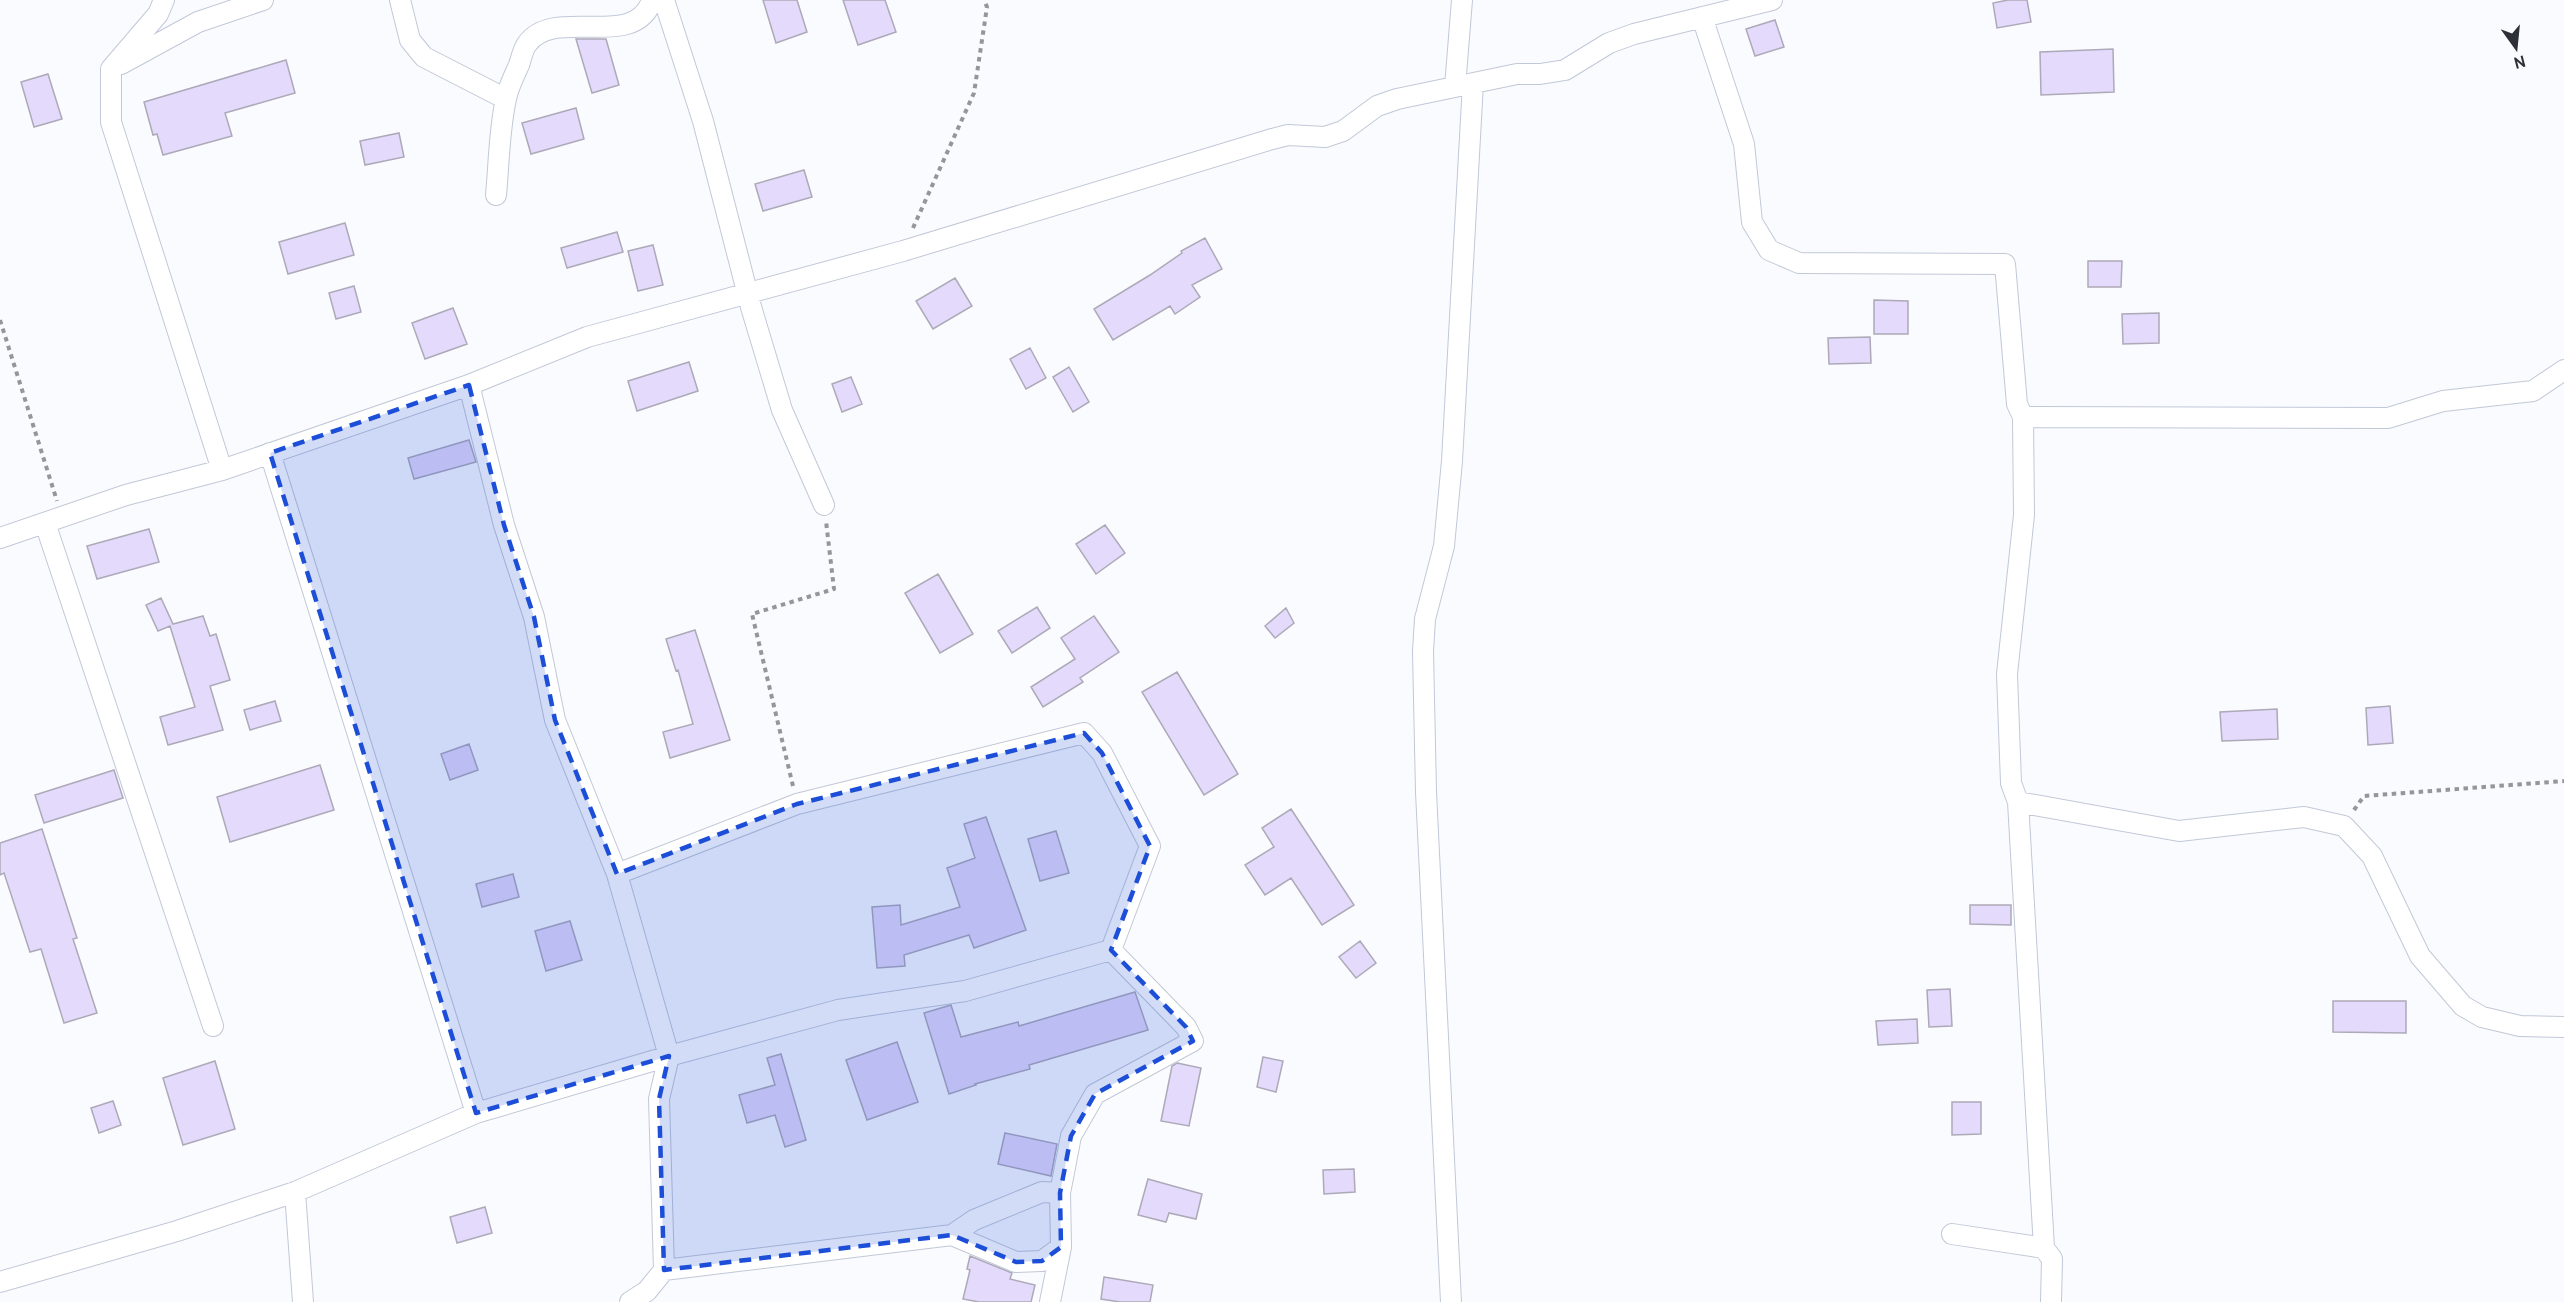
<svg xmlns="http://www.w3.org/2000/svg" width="2564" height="1302" viewBox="0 0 2564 1302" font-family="Cabin,sans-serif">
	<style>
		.building { fill: #e4dafb; stroke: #ada9b8; stroke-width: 1.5 }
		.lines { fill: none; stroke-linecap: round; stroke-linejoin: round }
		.minor-casing { stroke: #c1c8d7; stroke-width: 22 }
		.path { stroke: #94969b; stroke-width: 4; stroke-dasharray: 4.5 4.5; stroke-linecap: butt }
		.minor { stroke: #fff; stroke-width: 20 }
		.marked { fill: #1d4ed8; fill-opacity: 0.2; stroke: #1d4ed8; stroke-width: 4.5; stroke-dasharray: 12 8; stroke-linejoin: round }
	</style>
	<rect width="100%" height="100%" fill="#fafbff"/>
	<!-- building -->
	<path class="building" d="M763 0H797L807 32 776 43Z
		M843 0H885L896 32 858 45Z
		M2008 0H2027L2031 22 1997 28 1993 3Z
		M1775 20 1784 47 1755 56 1746 29Z
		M576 39H606L619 85 592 93Z
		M2113 49 2114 92 2041 95 2040 52Z
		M286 60 295 93 225 113 232 136 163 155 157 134 153 135 144 102Z
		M48 74 62 119 34 127 21 82Z
		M576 108 584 139 531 154 522 123Z
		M399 133 404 157 365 165 360 141Z
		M804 170 812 197 763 211 755 184Z
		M345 223 354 255 288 274 279 242Z
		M617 232 623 252 567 268 561 248Z
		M1205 238 1222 269 1192 285 1200 297 1175 314 1170 306 1113 340 1094 309 1150 275 1182 253 1181 251Z
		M653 245 663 285 638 291 628 251Z
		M2088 261H2122L2121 287H2088Z
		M955 278 972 306 933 329 916 301Z
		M354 286 361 312 336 319 329 293Z
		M1874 300 1908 301V334H1874Z
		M453 308 467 344 425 359 412 323Z
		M2159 313V343L2123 344 2122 314Z
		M1870 337 1871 363 1829 364 1828 338Z
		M1030 348 1046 378 1026 389 1010 359Z
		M689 362 698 391 637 411 628 381Z
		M1069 367 1089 402 1073 412 1053 377Z
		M851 377 862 404 842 412 832 384Z
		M469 440 476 462 414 479 408 458Z
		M1105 525 1125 553 1096 574 1076 544Z
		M149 529 159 562 97 579 87 546Z
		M938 574 973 634 940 653 905 593Z
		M161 598 173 624 203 616 210 636 216 634 230 680 210 686 223 730 168 745 160 717 195 707 170 626 158 631 146 605Z
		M1037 607 1050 628 1012 653 998 631Z
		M1286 608 1294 623 1275 638 1265 626Z
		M1094 616 1119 652 1080 678 1083 682 1043 707 1031 687 1075 659 1061 638Z
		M695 630 730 740 670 758 663 732 693 724 678 670 676 671 666 639Z
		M1177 672 1238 774 1204 795 1142 692Z
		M275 701 281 721 250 730 244 710Z
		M2390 706 2393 743 2368 745 2366 708Z
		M2277 709 2278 739 2222 741 2220 712Z
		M469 744 478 770 450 780 441 754Z
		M320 765 334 810 230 842 217 797Z
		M114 770 123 798 44 823 35 795Z
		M1291 809 1354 905 1322 925 1291 878 1265 895 1245 865 1274 847 1262 828Z
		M986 817 1026 930 974 948 969 935 904 955 905 966 877 968 872 907 900 905 901 925 960 907 947 868 975 858 964 824Z
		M42 829 77 938 73 939 97 1013 64 1023 41 949 30 952 4 873 0 875V843Z
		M1056 831 1069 873 1040 881 1028 839Z
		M513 874 519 897 482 907 476 884Z
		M1970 905H2011V925L1970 924Z
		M570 921 582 960 546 971 535 931Z
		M1360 941 1376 963 1356 978 1339 957Z
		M1950 989 1952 1026 1929 1027 1927 990Z
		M1135 992 1148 1030 1029 1065 1030 1069 975 1084 976 1085 949 1094 924 1013 951 1005 961 1037 1018 1022 1019 1026Z
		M2333 1001H2406V1033L2333 1032Z
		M1917 1019 1918 1043 1878 1045 1876 1021Z
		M897 1042 918 1102 867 1120 846 1060Z
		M781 1054 806 1140 785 1147 775 1115 747 1123 739 1095 775 1085 767 1058Z
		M1263 1057 1283 1061 1276 1092 1257 1087Z
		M215 1061 235 1129 183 1145 163 1078Z
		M1177 1063 1201 1068 1189 1126 1161 1121 1172 1066Z
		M113 1101 121 1125 99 1133 91 1108Z
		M1952 1102H1981V1134L1952 1135Z
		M1005 1133 1057 1144 1051 1176 998 1164Z
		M1354 1169 1355 1192 1324 1194 1323 1170Z
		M1148 1179 1202 1194 1196 1219 1169 1213 1166 1222 1138 1215Z
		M485 1207 492 1233 457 1243 450 1217Z
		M970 1256 1012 1273 1010 1279 1035 1285 1031 1302H979L963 1299 970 1270 967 1269Z
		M1104 1277 1153 1285 1150 1302H1120L1101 1299Z"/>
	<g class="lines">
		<!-- minor casing -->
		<g class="minor-casing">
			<path id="minor" d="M164 0 158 14 111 69V122L222 470
				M400 0 410 40 424 57 506 99
				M664 0 703 121 751 307 782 410 824 505
				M1702 17 1744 144 1752 222 1769 250 1799 263 2005 264 2017 404 2023 417 2024 515 2007 674 2011 783 2018 802 2044 1248
				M121 64 198 22 263 0
				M1455 87 1462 0
				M496 195C499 164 499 130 506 99 508 88 514 76 519 65 521 59 523 49 527 44 554 5 635 52 652 0
				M469 385 504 525 534 617 555 720 617 874 669 1056 659 1099 664 1270
				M2023 417 2388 418 2443 401 2533 391 2564 370
				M270 453 476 1113
				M45 523 213 1026
				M0 538 126 495 222 470 469 385 587 337 903 251 1272 139 1288 135 1325 137 1343 131 1377 106 1397 99 1517 74H1540L1565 70 1609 43 1634 34 1772 0
				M2018 802 2179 831 2304 817 2344 826 2372 856 2420 956 2463 1006 2482 1017 2520 1026 2564 1027
				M617 874 797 804 1084 733 1102 753 1150 846 1111 950
				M295 1192 303 1302
				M1952 1234 2044 1248 2052 1259 2051 1302
				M952 1235 1016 1262 1042 1261 1061 1247 1060 1193 1071 1136 1095 1094 1193 1041 1186 1027 1111 950
				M0 1282 177 1231 295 1192 476 1113 669 1056 838 1010 965 991 1111 950
				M630 1302 647 1291 664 1270 952 1235 974 1220 1042 1192 1060 1193
				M1050 1302 1061 1247
				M1451 1302 1426 792 1423 651 1425 619 1444 546 1452 461 1473 83"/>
		</g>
		<!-- path -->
		<path class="path" d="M913 228 974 93 987 7 984 0
			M0 320 57 501
			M793 786 752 614 834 589 826 521
			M2354 810 2364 796 2564 781"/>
		<!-- minor -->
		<use href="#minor" class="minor"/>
	</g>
	<!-- marked area -->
	<path class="marked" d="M469 385 504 525 534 617 555 720 617 874 797 804 1084 733 1102 753 1150 846 1111 950 1186 1027 1193 1041 1095 1094 1071 1136 1060 1193 1061 1247 1042 1261 1016 1262 952 1235 664 1270 659 1099 669 1056 476 1113 270 453Z"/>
	<!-- north arrow -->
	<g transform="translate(2516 48) rotate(165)" stroke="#fafbff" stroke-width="4.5" paint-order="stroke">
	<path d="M0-4.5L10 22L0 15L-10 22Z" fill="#2d3036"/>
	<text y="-9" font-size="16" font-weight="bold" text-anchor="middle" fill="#2d3036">N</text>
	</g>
</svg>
